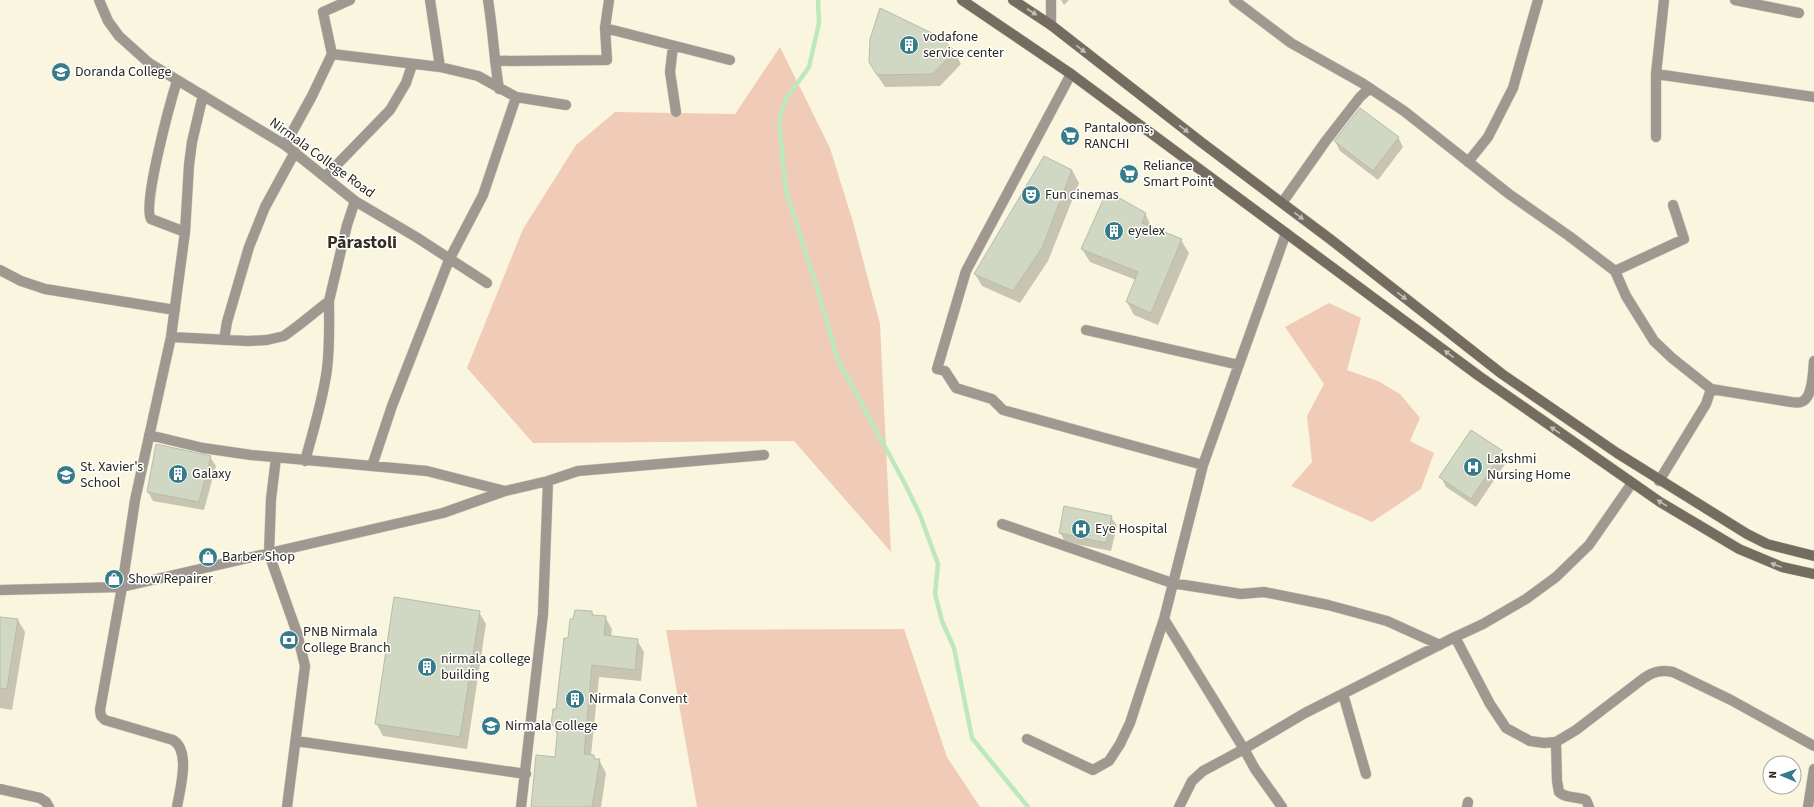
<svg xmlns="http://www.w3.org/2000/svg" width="1814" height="807" viewBox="0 0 1814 807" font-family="'Source Sans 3',sans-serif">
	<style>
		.green { fill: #f0ccb8 }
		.shadow { fill: #0003 }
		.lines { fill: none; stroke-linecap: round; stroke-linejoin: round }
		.stream { stroke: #bde8bc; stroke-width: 4.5 }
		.building { fill: #d0d7c2; stroke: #b7bda9 }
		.minor-casing { stroke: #d4d0bc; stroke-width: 11 }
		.secondary-casing { stroke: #d4d0bc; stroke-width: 11 }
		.minor { stroke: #9e9890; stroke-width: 10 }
		.secondary { stroke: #756c61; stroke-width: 10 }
		.oneway { fill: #c1bdb8 }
		.labels { text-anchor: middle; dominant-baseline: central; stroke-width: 3; stroke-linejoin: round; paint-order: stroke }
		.poi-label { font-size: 14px; fill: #29271f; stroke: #fff; text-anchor: start }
		.street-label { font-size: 14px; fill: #29271f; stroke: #fff }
		.district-label { font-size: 18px; font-weight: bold; fill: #332f1e; stroke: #fff }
	</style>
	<rect width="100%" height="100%" fill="#faf5df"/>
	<!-- green -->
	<path class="green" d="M780 47 830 148 853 222 880 324 891 552 794 441 533 443 467 368 523 229 576 145 615 112 735 114Z
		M1329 303 1361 318 1347 370 1378 381 1400 394 1420 418 1410 441 1434 453 1421 489 1372 522 1291 486 1312 462 1307 416 1324 384 1285 327Z
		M904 629 947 757 980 807H697L666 630Z"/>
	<!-- shadow -->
	<path class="shadow" d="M1061 0H1069L1064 5Z
		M954 52 961 64 940 86 885 87 877 75Z
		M1398 137 1403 147 1378 180 1340 151 1335 141Z
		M1072 170 1079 183 1048 261 1020 303 982 286 975 274Z
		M1145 213 1152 228 1181 240 1189 253 1158 325 1134 315 1127 302 1136 280 1090 262 1082 249Z
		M1502 452 1507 461 1476 507 1446 487 1441 477Z
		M210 457 216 466 204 510 153 501 148 492Z
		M1111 517 1117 526 1111 551 1065 542 1060 532Z
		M479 612 486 624 467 749 383 736 376 723Z
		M592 612 594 616 605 617 612 629 611 637 637 640 644 652 641 681 599 677 591 755 594 756 596 760H599L606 773 601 807H532L556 758 558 736 552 724 557 710 569 639Z
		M0 618 18 620 25 632 12 710 0 708Z"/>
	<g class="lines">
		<!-- stream -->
		<path class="stream" d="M818 0 819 23 809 67 786 99 779 120 786 192 815 281 838 360 904 482 920 515 938 564 935 594 942 621 954 648 972 738 1028 807"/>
	</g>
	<!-- building -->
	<path class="building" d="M880 8 940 37 955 51 933 74 877 75 869 62 870 39Z
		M1360 108 1399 137 1373 171 1334 141Z
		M1044 156 1072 170 1042 248 1013 291 974 274Z
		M1107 191 1146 213 1142 223 1182 239 1151 313 1126 302 1138 272 1081 249Z
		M1471 430 1503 451 1471 499 1439 477Z
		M156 444 211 456 199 502 147 492Z
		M1064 506 1112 516 1106 543 1059 533Z
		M394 597 480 611 460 737 375 724Z
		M575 610 592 611V615L606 616 604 635 638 639 635 670 592 665 584 754 594 755V759H600L592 807H531L536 755 555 757 558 725H551L553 709H556L564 638H568L570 619H573Z
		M0 617 18 619 7 689 0 688Z"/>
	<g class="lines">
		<!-- minor casing -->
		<g class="minor-casing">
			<path id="minor" d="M99 0 108 21 119 36 149 63 285 145 355 201 416 237 487 283
				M430 0 440 67
				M488 0C493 30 494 59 499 89
				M1234 0 1291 43 1362 83 1404 111 1509 194 1569 236 1615 271 1626 296 1654 341 1672 358 1711 389 1706 404 1659 481
				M1735 0 1799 13
				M1051 25V0
				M605 28 730 60
				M673 46 670 72 676 112
				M332 54 440 67 478 76 516 97 566 105
				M495 61 607 60 605 28 609 0
				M1071 74 966 271 937 369 945 371 956 388 992 399 1003 410 1203 465
				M1656 74 1814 97
				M177 81C171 100 142 205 151 219L185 232
				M1656 137V74L1664 0
				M285 145 312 96 332 54 323 12 350 0
				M1468 162 1488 137 1513 88 1538 0
				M325 177 390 110 406 83 412 65
				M1282 203 1325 142 1360 97 1370 88
				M0 270 21 281 45 289 175 310
				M1615 271 1684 239 1673 205
				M1086 330 1239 365
				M171 337 248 341 267 340 284 336 299 325 329 301 347 225 355 201
				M224 340 227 322 249 247 265 207 295 152
				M1711 389 1791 402C1794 402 1798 403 1801 402 1813 399 1813 371 1814 361
				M149 435 203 448 251 455 427 471 505 491
				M276 458 271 499 269 554 297 633 305 666 287 807
				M305 461C313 431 323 400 327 369 330 346 329 324 329 301
				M372 466 392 406 449 260 483 195 516 97
				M1002 524 1172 583 1241 594 1264 592 1328 605 1387 621 1440 645
				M0 590 122 587 443 513 505 491 548 481 578 471 764 455
				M1164 619 1244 749 1203 771 1192 781 1179 807
				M1455 637 1490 704 1506 728 1530 741 1544 743 1556 742 1576 730 1644 678C1654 671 1662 670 1673 672L1731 700 1814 746
				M1343 694 1366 774
				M1027 739 1093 770 1109 761 1120 744 1130 723 1164 619 1203 465 1286 233
				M296 741 526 774
				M1556 742 1557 781 1559 792C1566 799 1577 796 1586 800L1589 807
				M0 789 40 798 46 802 49 807
				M177 807C180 789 191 751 173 740L105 720 101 716 100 710 122 587 135 500 171 337 185 232 189 165 192 142 203 95
				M521 807 543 614 548 481
				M1282 807 1255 769 1244 749 1305 713 1455 637 1483 624 1526 599 1556 577 1589 545 1632 483
				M1467 807 1468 802
				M1808 807 1814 769"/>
		</g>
		<!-- secondary casing -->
		<g class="secondary-casing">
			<path id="secondary" d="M962 0 1071 74 1479 376 1660 502 1739 549 1782 567 1814 574
				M1013 0 1051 25 1201 142 1330 239 1502 374 1617 453 1747 534 1767 544 1814 556"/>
		</g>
		<!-- minor -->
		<use href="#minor" class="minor"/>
		<!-- secondary -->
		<use href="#secondary" class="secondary"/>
	</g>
	<!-- one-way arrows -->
	<defs><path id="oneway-solid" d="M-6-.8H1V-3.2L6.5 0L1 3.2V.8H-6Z"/></defs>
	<g class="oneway">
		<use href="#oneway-solid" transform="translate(1032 12) rotate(33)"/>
		<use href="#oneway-solid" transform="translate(1081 49) rotate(38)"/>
		<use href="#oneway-solid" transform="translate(1184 129) rotate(38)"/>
		<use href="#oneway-solid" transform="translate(1299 216) rotate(37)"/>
		<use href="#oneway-solid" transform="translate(1402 296) rotate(37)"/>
		<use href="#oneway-solid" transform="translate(1449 354) rotate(-143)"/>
		<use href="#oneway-solid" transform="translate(1555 430) rotate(-146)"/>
		<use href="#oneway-solid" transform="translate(1662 503) rotate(-148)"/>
		<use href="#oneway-solid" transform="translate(1776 565) rotate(-159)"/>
	</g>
	<!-- icons -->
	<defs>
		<g id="building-disc" transform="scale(1)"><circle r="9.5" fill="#367b8a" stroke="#fff"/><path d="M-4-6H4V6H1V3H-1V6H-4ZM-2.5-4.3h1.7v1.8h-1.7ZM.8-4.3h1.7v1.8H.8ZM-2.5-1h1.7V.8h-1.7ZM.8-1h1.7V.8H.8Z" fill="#fff"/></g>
		<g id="university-disc" transform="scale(1)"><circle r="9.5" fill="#367b8a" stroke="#fff"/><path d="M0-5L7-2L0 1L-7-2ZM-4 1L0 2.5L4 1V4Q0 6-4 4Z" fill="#fff"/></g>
		<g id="supermarket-disc" transform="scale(1)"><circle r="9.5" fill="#367b8a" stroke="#fff"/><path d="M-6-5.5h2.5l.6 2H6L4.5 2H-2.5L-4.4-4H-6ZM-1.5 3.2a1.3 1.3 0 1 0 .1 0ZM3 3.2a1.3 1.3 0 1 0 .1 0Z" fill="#fff"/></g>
		<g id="theatre-disc" transform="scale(1)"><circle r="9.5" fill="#367b8a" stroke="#fff"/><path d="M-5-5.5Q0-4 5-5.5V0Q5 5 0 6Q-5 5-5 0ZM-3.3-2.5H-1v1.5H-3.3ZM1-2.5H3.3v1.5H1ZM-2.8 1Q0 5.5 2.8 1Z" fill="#fff"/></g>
		<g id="hospital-disc" transform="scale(1)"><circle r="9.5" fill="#367b8a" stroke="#fff"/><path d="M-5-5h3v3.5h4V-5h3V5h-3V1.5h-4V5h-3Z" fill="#fff"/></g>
		<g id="school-disc" transform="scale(1)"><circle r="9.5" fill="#367b8a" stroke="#fff"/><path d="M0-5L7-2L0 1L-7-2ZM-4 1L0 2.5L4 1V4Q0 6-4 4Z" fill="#fff"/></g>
		<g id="shop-disc" transform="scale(1)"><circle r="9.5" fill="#367b8a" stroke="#fff"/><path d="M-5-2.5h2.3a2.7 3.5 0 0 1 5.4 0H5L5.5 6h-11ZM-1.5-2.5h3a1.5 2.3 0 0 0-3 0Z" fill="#fff"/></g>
		<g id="bank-disc" transform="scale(1)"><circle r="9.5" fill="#367b8a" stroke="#fff"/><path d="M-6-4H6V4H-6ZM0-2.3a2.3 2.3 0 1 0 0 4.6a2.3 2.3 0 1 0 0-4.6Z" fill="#fff"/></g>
	</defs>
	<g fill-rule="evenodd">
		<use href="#building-disc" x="909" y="45"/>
		<use href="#university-disc" x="61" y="72"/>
		<use href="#supermarket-disc" x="1070" y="136"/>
		<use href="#supermarket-disc" x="1129" y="174"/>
		<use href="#theatre-disc" x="1031" y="195"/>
		<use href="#building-disc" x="1114" y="231"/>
		<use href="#hospital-disc" x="1473" y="467"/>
		<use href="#building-disc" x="178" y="474"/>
		<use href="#school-disc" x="66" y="475"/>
		<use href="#hospital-disc" x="1081" y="529"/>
		<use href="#shop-disc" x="208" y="557"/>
		<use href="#shop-disc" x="114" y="579"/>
		<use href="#bank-disc" x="289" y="640"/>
		<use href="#building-disc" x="427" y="667"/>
		<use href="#building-disc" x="575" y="699"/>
		<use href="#university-disc" x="491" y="726"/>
	</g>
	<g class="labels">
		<!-- poi labels -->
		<g class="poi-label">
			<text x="923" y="37">vodafone<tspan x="923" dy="16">service center</tspan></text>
			<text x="75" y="72">Doranda College</text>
			<text x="1084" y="128">Pantaloons,<tspan x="1084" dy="16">RANCHI</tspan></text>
			<text x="1143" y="166">Reliance<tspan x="1143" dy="16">Smart Point</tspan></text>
			<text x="1045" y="195">Fun cinemas</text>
			<text x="1128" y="231">eyelex</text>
			<text x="1487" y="459">Lakshmi<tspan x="1487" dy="16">Nursing Home</tspan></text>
			<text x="80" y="467">St. Xavier's<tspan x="80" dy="16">School</tspan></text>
			<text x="192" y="474">Galaxy</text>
			<text x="1095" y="529">Eye Hospital</text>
			<text x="222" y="557">Barber Shop</text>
			<text x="128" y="579">Show Repairer</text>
			<text x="303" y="632">PNB Nirmala<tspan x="303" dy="16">College Branch</tspan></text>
			<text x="441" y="659">nirmala college<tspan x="441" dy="16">building</tspan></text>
			<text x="589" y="699">Nirmala Convent</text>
			<text x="505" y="726">Nirmala College</text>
		</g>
		<!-- street labels -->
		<g class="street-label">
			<text transform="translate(322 158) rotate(36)">Nirmala College Road</text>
		</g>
		<!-- district labels -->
		<g class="district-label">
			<text x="362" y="242">Pārastoli</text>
		</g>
	</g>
	<!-- north arrow -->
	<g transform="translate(1782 775) rotate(272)"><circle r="19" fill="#ffffff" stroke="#a9a9a5"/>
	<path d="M0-3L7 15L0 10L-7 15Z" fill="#367b8a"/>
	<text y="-6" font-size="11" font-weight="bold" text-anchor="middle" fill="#29271f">N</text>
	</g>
</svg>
